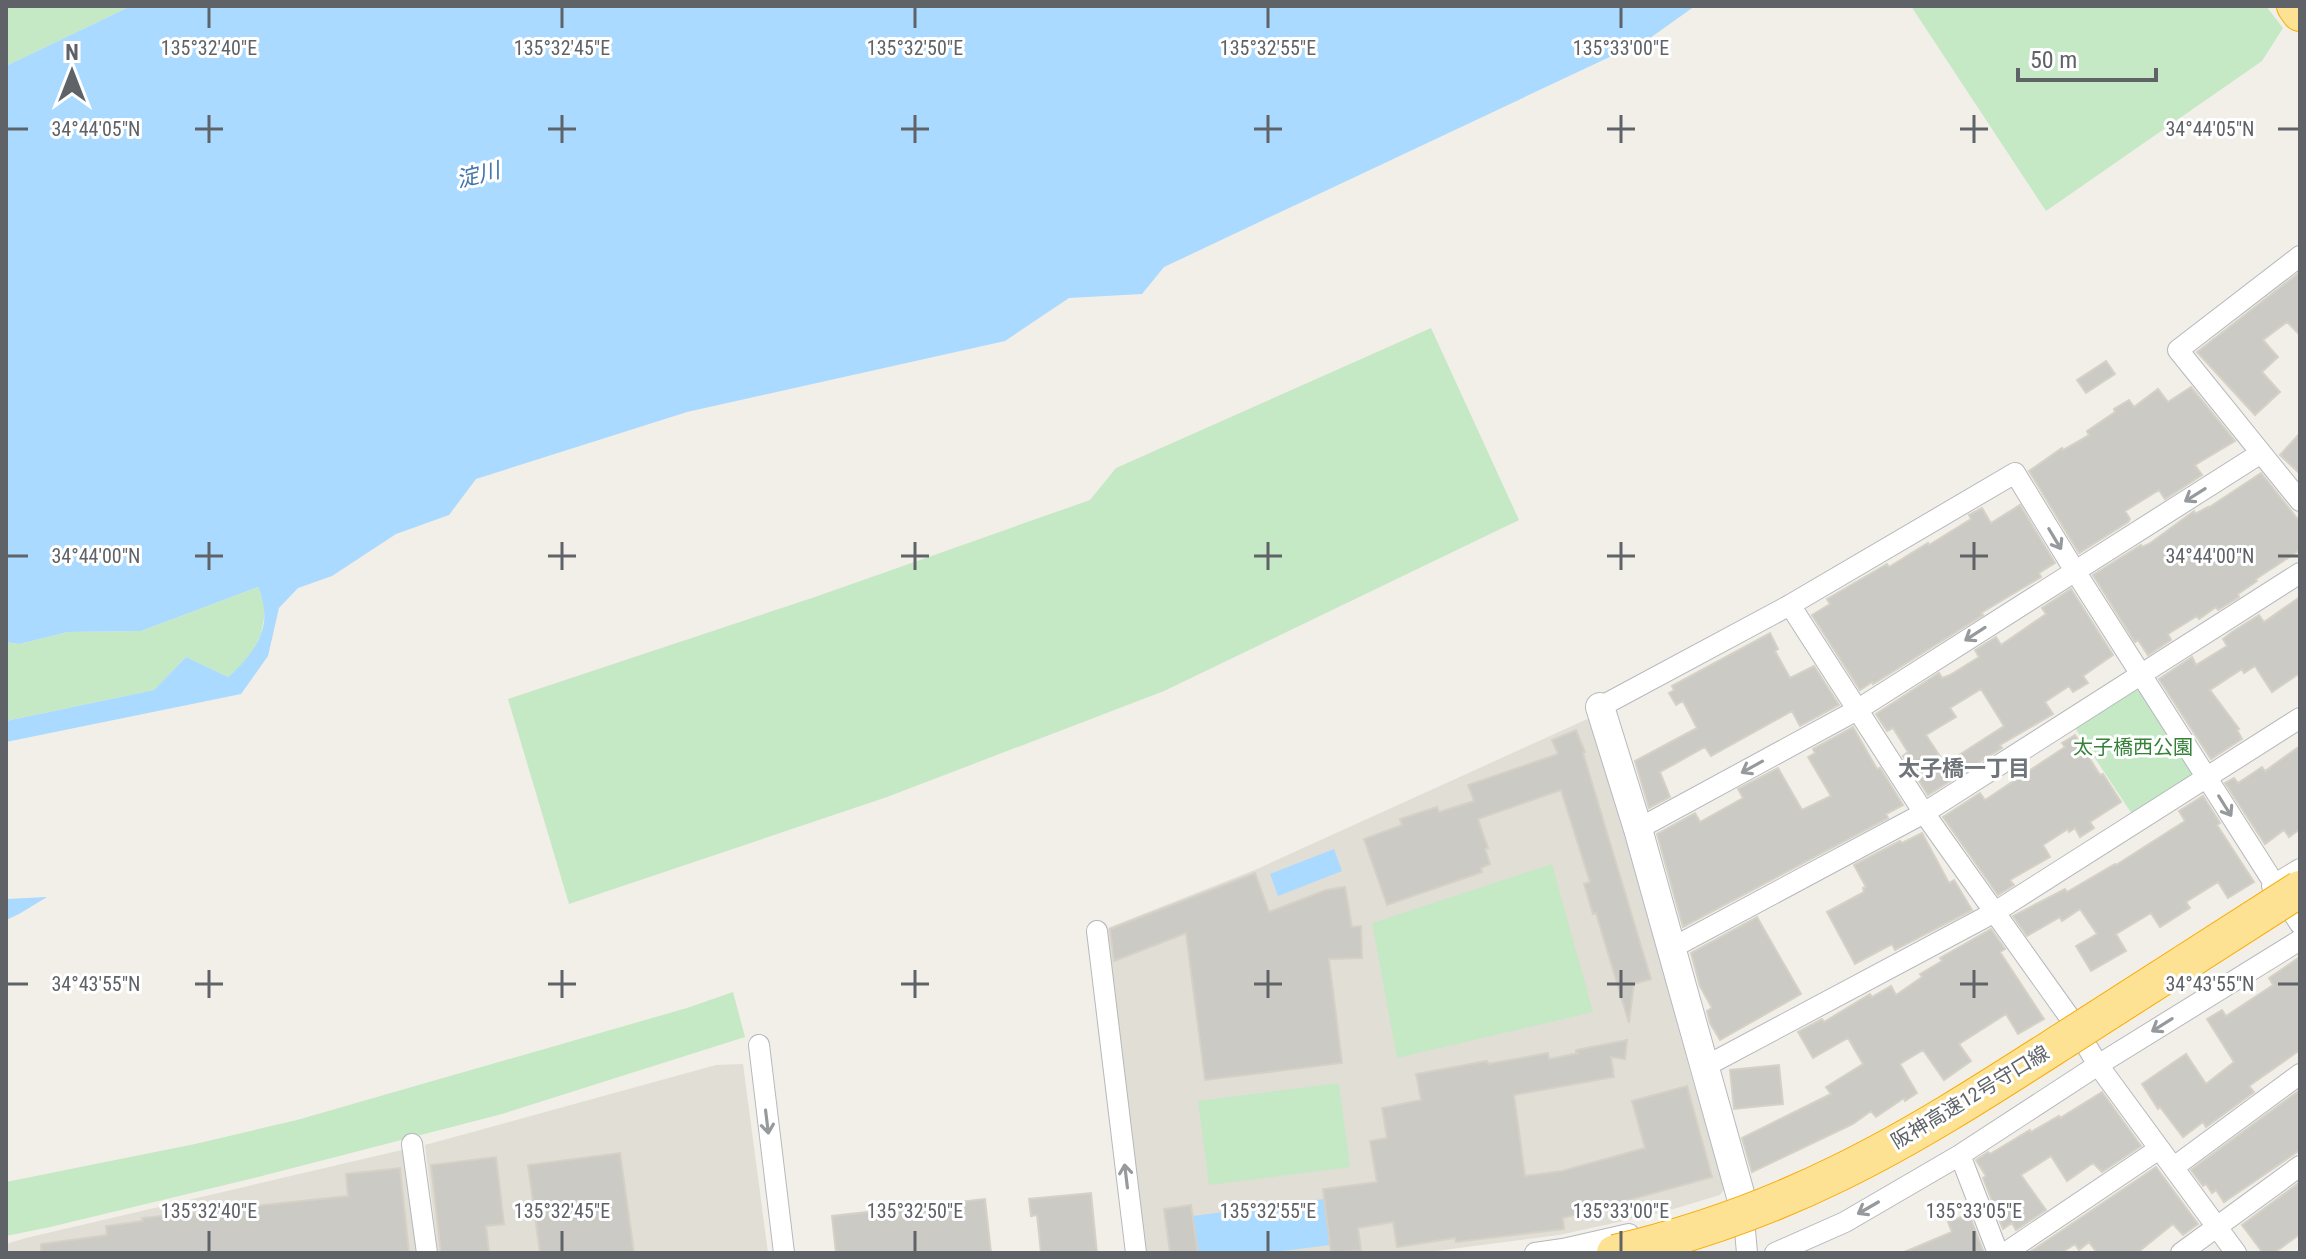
<svg xmlns="http://www.w3.org/2000/svg" width="2306" height="1259" viewBox="0 0 2306 1259" font-family="'Roboto Condensed','Noto Sans JP',sans-serif">
	<style>
		.education { fill: #e1ded6 }
		.green { fill: #c5e8c5 }
		.water { fill: #aadaff }
		.building { fill: #cccac5; stroke: #d6d1c6; stroke-width: 2; fill-rule: evenodd }
		.lines { fill: none; stroke-linecap: round; stroke-linejoin: round }
		.street-casing { stroke: #b5b8bc; stroke-width: 22 }
		.secondary-casing { stroke: #b6babf; stroke-width: 30 }
		.highway-casing { stroke: #f9ab00; stroke-width: 38 }
		.street { stroke: #fff; stroke-width: 20 }
		.secondary { stroke: #fff; stroke-width: 28 }
		.highway { stroke: #fde293; stroke-width: 36 }
		.highway-bridge-casing { stroke: #f9ab00; stroke-width: 38; stroke-linecap: butt }
		.highway-bridge { stroke: #fde293; stroke-width: 36 }
		.oneway { stroke: #979a9d }
		.ticks { fill: none; stroke: #5f6368; stroke-width: 3 }
		.labels { text-anchor: middle; dominant-baseline: central; stroke-width: 6; stroke-linejoin: round; paint-order: stroke }
		.park-label { font-size: 20px; fill: #348238; stroke: #fff }
		.street-label { font-size: 20px; fill: #5f6368; stroke: #fff }
		.water-label { font-size: 22px; font-style: italic; fill: #4174aa; stroke: #fff }
		.neighbourhood-label { font-size: 22px; font-weight: bold; fill: #70757a; stroke: #fff }
		.ticks-label { font-size: 20px; text-anchor: middle; fill: #5f6368; stroke: #fff; stroke-width: 6; stroke-linejoin: round; paint-order: stroke }
	</style>
	<rect width="100%" height="100%" fill="#f1efe8"/>
	<!-- education -->
	<path class="education" d="M1594 716 1693 1082 1725 1188 1720 1195 1660 1213 1559 1235 1421 1253H1143L1104 933 1110 927 1257 869Z
		M743 1064 768 1253H438L425 1145 716 1065Z
		M406 1149 421 1253H6V1244L26 1238Z"/>
	<!-- green -->
	<path class="green" d="M6 6H131L6 66Z
		M1911 6H2266L2283 28 2262 61 2046 211Z
		M1431 328 1519 520 1164 691 887 797 569 904 508 699 815 597 1090 500 1116 468Z
		M258 587 266 607 261 634 250 657 228 677 186 657 154 690 6 721V642L19 644 68 632 141 631Z
		M2134 689 2142 691 2192 770 2190 779 2132 814 2075 728Z
		M1552 864 1593 1012 1397 1058 1372 923Z
		M733 992 745 1037 502 1114 258 1177 50 1227 6 1236V1182L195 1144 297 1120 687 1008Z
		M1339 1083 1350 1167 1209 1185 1198 1101Z"/>
	<!-- water -->
	<path class="water" d="M131 6H1695L1650 38 1164 267 1142 294 1069 298 1005 341 687 412 476 479 449 515 396 534 332 576 298 588 279 608 268 656 241 694 6 742V721L154 690 186 657 228 677C256 652 275 625 258 587L141 631 68 632 19 644 6 642V66Z
		M1334 849 1342 871 1278 896 1270 874Z
		M47 897 19 914 6 920V899Z
		M1324 1199 1330 1245 1267 1253H1197L1193 1216Z"/>
	<!-- building -->
	<path class="building" d="M2300 272V335L2287 322 2263 340 2278 357 2262 372 2280 392 2255 415 2197 352Z
		M2106 361 2115 374 2086 393 2077 380Z
		M2191 387 2235 441 2195 465 2202 475 2165 499 2159 490 2125 511 2130 519 2128 522 2079 553 2029 471 2062 448 2063 450 2089 435 2087 431 2115 412 2114 409 2129 400 2134 407 2158 389 2168 402Z
		M2300 433V474L2280 455Z
		M2261 473 2300 522V550L2256 579 2257 581 2238 594 2239 597 2218 610 2216 607 2199 619 2197 616 2168 634 2171 640 2148 655 2138 640 2135 642 2093 575 2141 545 2142 547 2149 544 2194 511 2195 514 2208 507V508Z
		M2020 505 2055 563 2039 573 2041 577 1981 613 1983 615 1873 684 1872 682 1860 690 1812 615 1830 604 1827 599 1887 564 1889 567 1928 543 1929 545 1971 519 1969 515 1982 508 1991 523Z
		M2071 589 2113 655 2083 676 2088 683 2073 692 2069 686 2045 702 2053 714 2000 745 2002 748 1928 795 1903 756 1908 752 1893 728 1887 731 1876 714 1939 673 1942 678 1950 675 1979 657 1975 650 1996 637 2001 645 2046 614 2042 608ZM1981 689 2004 726 1945 764 1926 735 1956 717 1950 708Z
		M2300 597V673L2272 692 2255 666 2244 673 2242 669 2210 690 2239 729 2237 730 2242 739 2211 759 2159 679 2192 657 2196 665 2227 646 2223 639 2232 632 2259 615 2264 622Z
		M1770 633 1778 649 1775 651 1790 678 1814 666 1839 705 1800 726 1792 711 1711 756 1705 747 1660 772 1670 797 1649 808 1635 761 1697 728 1683 701 1676 705 1669 693 1674 690 1672 686Z
		M1853 727 1877 769 1880 768 1903 805 1886 814 1888 818 1683 927 1657 834 1695 813 1700 822 1743 798 1738 789 1778 768 1802 810 1831 796 1808 757 1815 753 1813 749Z
		M1576 730 1585 752 1583 753 1651 979 1634 984 1629 1023 1596 913 1593 914 1584 884 1590 882 1561 790 1478 819 1488 848 1485 849 1490 864 1481 868 1482 872 1387 905 1364 839 1402 825 1400 819 1437 807 1439 812 1474 801 1468 785 1558 754 1552 740Z
		M2075 735 2100 775 2103 774 2121 802 2090 822 2094 828 2080 837 2075 828 2069 832 2068 829 2043 845 2050 857 2010 880 2014 885 1998 895 1943 817 1980 793 1985 800 2065 747 2062 743Z
		M2300 746V829L2289 837 2284 830 2265 844 2225 783 2234 778 2238 783 2262 767 2265 771Z
		M2203 796 2220 823 2217 825 2254 882 2228 898 2218 882 2186 902 2190 908 2160 927 2151 913 2116 934 2126 951 2091 971 2076 946 2097 934 2080 909 2062 921 2060 917 2027 936 2013 916 2065 889 2067 892 2115 864 2116 865 2185 821 2179 811Z
		M1922 833 1949 883 1954 880 1972 910 1895 950 1892 944 1855 964 1827 912 1864 892 1863 888 1866 887 1854 865 1900 841 1902 843Z
		M1255 873 1269 912 1326 890 1345 887 1352 927 1361 926 1362 958 1329 959 1342 1063 1205 1080 1186 933 1114 961 1110 929Z
		M1757 917 1801 994 1720 1040 1710 1023 1707 1011 1712 1008 1700 986 1691 953Z
		M1991 929 2005 949 2000 952 2044 1019 2018 1034 2006 1014 1959 1044 1971 1061 1944 1080 1923 1050 1900 1064 1917 1093 1905 1101 1904 1098 1876 1117 1871 1111 1853 1124 1752 1172 1742 1138 1831 1094 1826 1087 1863 1064 1848 1038 1813 1058 1798 1032 1822 1019 1824 1022 1870 994 1872 997 1891 986 1896 995 1922 977 1920 974 1942 961 1940 958Z
		M2300 957V1050L2249 1086 2254 1092 2206 1127 2203 1122 2183 1137 2160 1107 2158 1109 2142 1084 2186 1054 2206 1084 2234 1062 2207 1019 2222 1010 2226 1016 2273 985 2269 978Z
		M1627 1040 1625 1059 1611 1057 1614 1077 1514 1095 1525 1176 1562 1171 1645 1148 1632 1101 1687 1086 1712 1177 1563 1218 1564 1229 1456 1242 1455 1238 1397 1247 1393 1222 1358 1228 1361 1250 1331 1253 1323 1189 1377 1182 1370 1141 1387 1138 1382 1108 1421 1100 1416 1074 1487 1061 1488 1064 1548 1053 1549 1059 1579 1053H1576V1050Z
		M1779 1065 1783 1104 1734 1109 1730 1070Z
		M2300 1090V1150L2224 1202 2216 1190 2212 1193 2206 1184 2203 1186 2191 1170Z
		M2102 1092 2141 1146 2102 1172 2093 1163 2067 1181 2051 1156 2021 1175 2046 1210 2016 1230 2012 1223 2003 1229 1983 1178 1986 1176 1976 1160 1988 1152 1990 1154 2030 1130 2031 1132 2059 1116 2060 1118Z
		M620 1153 634 1253H540L528 1165Z
		M496 1157 504 1224 486 1226 489 1253H441L431 1165Z
		M2156 1167 2198 1224 2183 1235 2173 1224 2137 1253H2097L2089 1242 2079 1250 2075 1244 2061 1253H2031L2030 1252Z
		M400 1168 409 1253H41V1244L107 1235 106 1226 143 1221 142 1218 348 1196 346 1174Z
		M2300 1182V1234L2274 1253H2263L2242 1225Z
		M1091 1193 1097 1253H1041L1037 1215 1031 1216 1029 1199Z
		M985 1199 991 1253H836L832 1216Z
		M1191 1205 1198 1253H1170L1164 1209Z
		M1969 1214 1984 1253H1902L1952 1232 1948 1222Z"/>
	<g class="lines">
		<!-- street casing -->
		<g class="street-casing">
			<path id="street" d="M2300 256 2178 350 2300 501
				M1790 605 1924 813 2070 1018 2098 1065 2236 1253
				M1600 707 1790 605 2015 473 2075 571 2300 924
				M1638 829 1857 710 2261 453
				M2272 886 2300 869
				M1097 931 1136 1253
				M1672 948 1924 813 2300 573
				M759 1045 784 1253
				M1706 1066 1995 912 2300 718
				M412 1144 427 1253
				M1960 1155 1998 1253
				M2174 1167 2300 1074
				M1743 1208 1747 1253
				M1535 1253 1563 1249 1629 1234
				M1775 1253 1845 1222 1960 1155 2098 1065 2300 940
				M2005 1253 2159 1149
				M2181 1253 2300 1166"/>
		</g>
		<!-- secondary casing -->
		<g class="secondary-casing">
			<path id="secondary" d="M1600 707 1638 829 1743 1204"/>
		</g>
		<!-- highway casing -->
		<g class="highway-casing">
			<path id="highway" d="M2295 6 2300 13"/>
		</g>
		<!-- street -->
		<use href="#street" class="street"/>
		<!-- secondary -->
		<use href="#secondary" class="secondary"/>
		<!-- highway -->
		<use href="#highway" class="highway"/>
		<!-- highway-bridge casing -->
		<g class="highway-bridge-casing">
			<path id="highway-bridge" d="M1615 1253C1692 1235 1768 1208 1839 1173 1919 1134 1994 1085 2069 1037 2146 988 2223 938 2300 889"/>
		</g>
		<!-- highway-bridge -->
		<use href="#highway-bridge" class="highway-bridge"/>
	</g>
	<!-- one-way arrows -->
	<defs><path id="oneway-shaft" d="M-6 0H5M1.5-3L5.5 0L1.5 3" fill="none" stroke-width="1.6" stroke-linecap="round" stroke-linejoin="round" transform="scale(2)"/></defs>
	<g class="oneway">
		<use href="#oneway-shaft" transform="translate(2195 495) rotate(148)"/>
		<use href="#oneway-shaft" transform="translate(2055 539) rotate(59)"/>
		<use href="#oneway-shaft" transform="translate(1975 634) rotate(147)"/>
		<use href="#oneway-shaft" transform="translate(1752 767) rotate(151)"/>
		<use href="#oneway-shaft" transform="translate(2225 806) rotate(58)"/>
		<use href="#oneway-shaft" transform="translate(2162 1025) rotate(148)"/>
		<use href="#oneway-shaft" transform="translate(767 1122) rotate(83)"/>
		<use href="#oneway-shaft" transform="translate(1126 1176) rotate(-97)"/>
		<use href="#oneway-shaft" transform="translate(1868 1208) rotate(150)"/>
	</g>
	<!-- ticks -->
	<path class="ticks" d="M209 8V28M562 8V28M915 8V28M1268 8V28M1621 8V28M209 115V143M562 115V143M915 115V143M1268 115V143M1621 115V143M1974 115V143M8 129H28M195 129H223M548 129H576M901 129H929M1254 129H1282M1607 129H1635M1960 129H1988M2278 129H2298M209 542V570M562 542V570M915 542V570M1268 542V570M1621 542V570M1974 542V570M8 556H28M195 556H223M548 556H576M901 556H929M1254 556H1282M1607 556H1635M1960 556H1988M2278 556H2298M209 970V998M562 970V998M915 970V998M1268 970V998M1621 970V998M1974 970V998M8 984H28M195 984H223M548 984H576M901 984H929M1254 984H1282M1607 984H1635M1960 984H1988M2278 984H2298M209 1231V1251M562 1231V1251M915 1231V1251M1268 1231V1251M1621 1231V1251M1974 1231V1251"/>
	<g class="labels">
		<!-- park labels -->
		<g class="park-label">
			<text x="2133" y="747">太子橋西公園</text>
		</g>
		<!-- street labels -->
		<g class="street-label">
			<text transform="translate(1970 1097) rotate(-31)">阪神高速12号守口線</text>
		</g>
		<!-- water labels -->
		<g class="water-label">
			<text transform="translate(478 175) rotate(-14)">淀川</text>
		</g>
		<!-- neighbourhood labels -->
		<g class="neighbourhood-label">
			<text x="1964" y="768">太子橋一丁目</text>
		</g>
	</g>
	<g class="ticks-label">
		<text x="209" y="55">135°32'40"E</text>
		<text x="562" y="55">135°32'45"E</text>
		<text x="915" y="55">135°32'50"E</text>
		<text x="1268" y="55">135°32'55"E</text>
		<text x="1621" y="55">135°33'00"E</text>
		<text x="96" y="136">34°44'05"N</text>
		<text x="2210" y="136">34°44'05"N</text>
		<text x="96" y="563">34°44'00"N</text>
		<text x="2210" y="563">34°44'00"N</text>
		<text x="96" y="991">34°43'55"N</text>
		<text x="2210" y="991">34°43'55"N</text>
		<text x="209" y="1218">135°32'40"E</text>
		<text x="562" y="1218">135°32'45"E</text>
		<text x="915" y="1218">135°32'50"E</text>
		<text x="1268" y="1218">135°32'55"E</text>
		<text x="1621" y="1218">135°33'00"E</text>
		<text x="1974" y="1218">135°33'05"E</text>
	</g>
	<!-- border -->
	<rect width="2306" height="1259" fill="none" stroke="#5f6368" stroke-width="16"/>
	<!-- north arrow -->
	<g transform="translate(72 72)" stroke="#ffffff" stroke-width="6" paint-order="stroke">
	<path d="M0-6L14 30L0 20L-14 30Z" fill="#5f6368"/>
	<text y="-12" font-size="22" font-weight="bold" text-anchor="middle" fill="#5f6368">N</text>
	</g>
	<!-- scale -->
	<path d="M2018 68v12h138v-12" fill="none" stroke="#5f6368" stroke-width="4"/>
	<text x="2030" y="68" font-size="24" fill="#5f6368" stroke="#ffffff" stroke-width="6" paint-order="stroke">50 m</text>
</svg>
